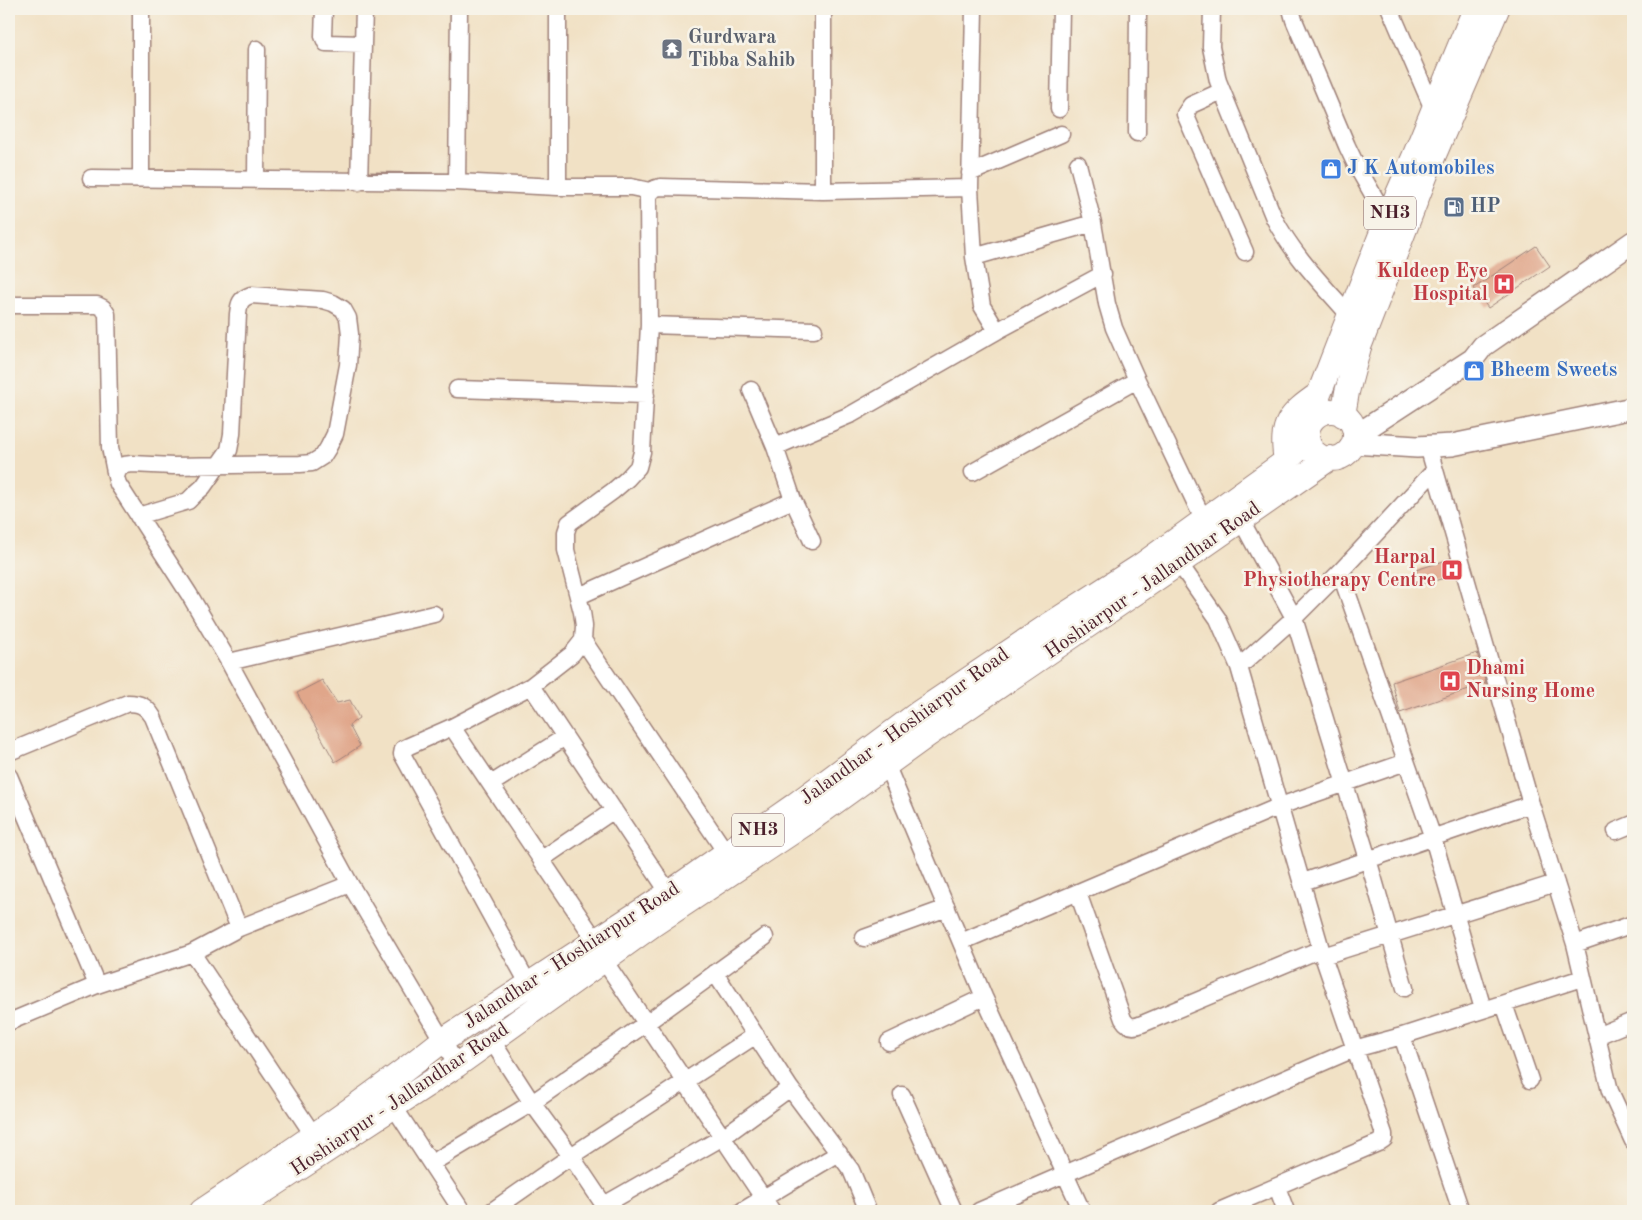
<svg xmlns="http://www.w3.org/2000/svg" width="1642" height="1220" viewBox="0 0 1642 1220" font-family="'Old Standard TT',serif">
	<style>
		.building { fill: #e0a68a }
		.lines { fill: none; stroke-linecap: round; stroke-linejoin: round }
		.minor-casing { stroke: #9e8078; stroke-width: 19 }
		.major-casing { stroke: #9e8078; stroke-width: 24 }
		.highway-casing { stroke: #9e8078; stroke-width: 26 }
		.minor { stroke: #fff; stroke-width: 16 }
		.major { stroke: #fff; stroke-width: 21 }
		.highway { stroke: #fff; stroke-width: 24 }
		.labels { text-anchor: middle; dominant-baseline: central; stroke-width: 5; stroke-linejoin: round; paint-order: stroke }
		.shield { fill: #f7f3e8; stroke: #7e5f64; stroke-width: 1 }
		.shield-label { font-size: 19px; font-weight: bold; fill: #4a1f2b }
		.worship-label { font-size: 20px; font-weight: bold; fill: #5b616d; stroke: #f7f3e8; text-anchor: start }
		.shop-label { font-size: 20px; font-weight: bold; fill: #366cbe; stroke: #f7f3e8; text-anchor: start }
		.service-label { font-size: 20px; font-weight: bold; fill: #4e5e75; stroke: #f7f3e8; text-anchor: start }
		.health-label { font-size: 20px; font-weight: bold; fill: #be3a42; stroke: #f7f3e8; text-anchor: end }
		.street-label { font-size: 20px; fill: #4a1f2b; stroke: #f7f3e8 }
	</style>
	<rect width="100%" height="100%" fill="#f7f3e8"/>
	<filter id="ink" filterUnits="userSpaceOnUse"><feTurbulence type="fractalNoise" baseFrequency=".02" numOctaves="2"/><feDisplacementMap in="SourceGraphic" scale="10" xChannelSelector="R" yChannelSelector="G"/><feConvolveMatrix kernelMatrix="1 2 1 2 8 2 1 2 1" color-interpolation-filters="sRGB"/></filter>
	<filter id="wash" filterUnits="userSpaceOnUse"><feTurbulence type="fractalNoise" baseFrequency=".0096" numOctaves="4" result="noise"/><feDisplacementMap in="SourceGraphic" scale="20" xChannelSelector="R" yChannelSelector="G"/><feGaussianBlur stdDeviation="1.12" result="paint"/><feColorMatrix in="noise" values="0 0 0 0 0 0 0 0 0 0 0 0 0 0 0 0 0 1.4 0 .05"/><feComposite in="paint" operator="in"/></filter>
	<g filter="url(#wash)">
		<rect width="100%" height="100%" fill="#f1e1c5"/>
		<g id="blocks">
			<!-- building -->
			<path class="building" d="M1536 246 1550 266 1488 308 1474 288Z
				M1450 559 1455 575 1420 585 1416 570Z
				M1477 653 1486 683 1400 713 1392 682Z
				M322 680 337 703 350 700 359 718 349 725 360 746 335 762 297 693Z"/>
		</g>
	</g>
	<g filter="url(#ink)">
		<use href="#blocks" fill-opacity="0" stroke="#9e8078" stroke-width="1"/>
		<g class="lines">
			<!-- minor casing -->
			<g class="minor-casing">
				<path id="minor" d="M324 9 323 36 326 43 363 44 364 9
					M558 9V187
					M823 9V191L970 188 974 257 1093 223 1107 304 1114 328 1137 380 1204 521
					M1212 9 1211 47 1218 81 1274 218C1293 255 1323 285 1350 316
					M1291 9 1294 20 1347 146 1356 165 1387 219
					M1390 9 1433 109
					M1222 91 1191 105 1185 114 1245 252
					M1059 109 1061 9
					M1137 133 1138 9
					M1078 164 1093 223
					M970 173 1061 134
					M141 177V9
					M91 178 457 182 558 187H631L650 191
					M256 180 257 49
					M359 182 363 44
					M457 182 459 9
					M970 188 974 9
					M974 257 982 306 997 331
					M9 305H97L103 308 107 314 110 447 116 477
					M649 325 814 330
					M457 389 646 395
					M751 390 775 447 793 500 812 541
					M1428 446 1531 804 1575 944 1610 1091 1633 1141
					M775 447 852 414 997 331 1103 274
					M973 472 1137 380
					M138 516 188 501 195 494 203 487 229 450 232 434 238 314C239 303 240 299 251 295L323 300 333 303 343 309 348 318 350 334 348 365 335 434 328 448 323 456 312 463 300 464 173 466 132 464 124 465 118 470 116 477 118 484 189 594 229 662 350 884 457 1065
					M1241 520 1294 618 1368 859 1405 988
					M1179 563 1218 619 1239 667 1323 956 1384 1134V1139L1378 1143 1219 1211
					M1340 572 1433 838 1483 1009
					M579 596 793 500
					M583 640 731 860
					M229 662 434 614
					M1239 667 1294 618 1340 572 1434 471
					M452 727 596 941
					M9 752 128 703C140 703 146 706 153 717L239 928
					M886 764 984 997 1082 1211
					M9 776 97 985
					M491 784 565 737
					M1616 831 1633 824
					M542 859 614 810
					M1303 882 1531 804
					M669 893 531 686 572 654 583 640 584 626 582 612 566 550V532L569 523 613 491 627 479 638 467 642 452 649 325 648 196C651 190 654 188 661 187L823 191
					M1078 893 1123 1019C1128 1027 1133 1028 1142 1024L1321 949
					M864 938 947 908
					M961 942 1280 806 1406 762
					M1575 944 1633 924
					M192 953 314 1136
					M1323 956 1556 883
					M603 959 772 1211
					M715 973 790 1088 851 1170 868 1211
					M529 985 402 754 403 749 409 746 452 727 531 686
					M1504 1004 1530 1080
					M9 1022 97 985 192 953 239 928 350 884
					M1402 1036 1461 1211
					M1597 1036 1633 1021
					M492 1041 532 1103 571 1156 608 1211
					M889 1042 984 997
					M902 1095 954 1211
					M394 1107 462 1211
					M432 1163 532 1103 645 1024 765 937
					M1277 1187 1286 1211
					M604 1205 723 1137 790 1088
					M492 1211 571 1156 756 1035
					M742 1211 839 1153
					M979 1211 1354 1049 1402 1036 1582 978"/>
			</g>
			<!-- major casing -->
			<g class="major-casing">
				<path id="major" d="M1355 436 1473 359 1483 346 1633 242
					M1353 443 1417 447 1452 445 1633 408"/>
			</g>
			<!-- highway casing -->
			<g class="highway-casing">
				<path id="highway" d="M1307 435a24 24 0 1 1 48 0a24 24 0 1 1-48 0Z
					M1343 415 1347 392 1359 347 1430 164 1497 9
					M1312 420 1319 394 1387 219 1414 157 1475 9
					M1286 461C1280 423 1289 415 1319 394
					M202 1211C283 1157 365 1102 442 1041L669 893 795 805 920 712 1049 625 1139 567 1282 464 1308 441
					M234 1211 457 1065 654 924 803 825 929 734 1179 563 1330 458"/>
			</g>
			<!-- minor -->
			<use href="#minor" class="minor"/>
			<!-- major -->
			<use href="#major" class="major"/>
			<!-- highway -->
			<use href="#highway" class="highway"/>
		</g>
	</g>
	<!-- icons -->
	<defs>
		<g id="temple-square" transform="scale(1.125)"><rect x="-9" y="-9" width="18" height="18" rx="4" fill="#6b7280" stroke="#f7f3e8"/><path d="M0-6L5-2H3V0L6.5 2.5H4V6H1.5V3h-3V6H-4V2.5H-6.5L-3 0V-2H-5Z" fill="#fff"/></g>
		<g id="shop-square" transform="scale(1.125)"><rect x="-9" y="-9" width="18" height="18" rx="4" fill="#3f7fe0" stroke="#f7f3e8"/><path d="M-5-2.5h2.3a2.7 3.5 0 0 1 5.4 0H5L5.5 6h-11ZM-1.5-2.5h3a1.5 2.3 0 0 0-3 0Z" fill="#fff"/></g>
		<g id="fuel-square" transform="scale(1.125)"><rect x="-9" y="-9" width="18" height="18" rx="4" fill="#5c6f8a" stroke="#f7f3e8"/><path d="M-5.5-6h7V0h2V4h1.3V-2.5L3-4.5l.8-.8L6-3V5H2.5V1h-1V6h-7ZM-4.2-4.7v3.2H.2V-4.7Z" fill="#fff"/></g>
		<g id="hospital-square" transform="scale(1.125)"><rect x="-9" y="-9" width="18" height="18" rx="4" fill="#e0444e" stroke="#f7f3e8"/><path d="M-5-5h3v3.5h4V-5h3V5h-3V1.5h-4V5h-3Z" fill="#fff"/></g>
	</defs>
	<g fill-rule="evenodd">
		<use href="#temple-square" x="672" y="49"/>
		<use href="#shop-square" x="1331" y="169"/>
		<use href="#fuel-square" x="1454" y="207"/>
		<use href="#hospital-square" x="1504" y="284"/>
		<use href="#shop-square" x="1474" y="371"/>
		<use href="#hospital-square" x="1452" y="570"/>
		<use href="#hospital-square" x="1450" y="681"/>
	</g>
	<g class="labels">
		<!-- shield labels -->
		<g class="shield">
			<rect x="1364" y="196.5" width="52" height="33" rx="4"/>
			<rect x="732" y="813.5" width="52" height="33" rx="4"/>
		</g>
		<g class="shield-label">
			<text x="1390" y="213">NH3</text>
			<text x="758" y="830">NH3</text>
		</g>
		<!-- worship labels -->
		<g class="worship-label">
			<text x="688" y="38">Gurdwara<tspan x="688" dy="23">Tibba Sahib</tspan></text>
		</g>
		<!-- shop labels -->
		<g class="shop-label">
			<text x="1347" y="169">J K Automobiles</text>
			<text x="1490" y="371">Bheem Sweets</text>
		</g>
		<!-- service labels -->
		<g class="service-label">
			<text x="1470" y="207">HP</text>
		</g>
		<!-- health labels -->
		<g class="health-label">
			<text x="1488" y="272">Kuldeep Eye<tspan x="1488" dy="23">Hospital</tspan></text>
			<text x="1436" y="558">Harpal<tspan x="1436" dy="23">Physiotherapy Centre</tspan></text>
			<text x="1466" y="669" text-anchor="start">Dhami<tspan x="1466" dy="23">Nursing Home</tspan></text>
		</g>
		<!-- street labels -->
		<g class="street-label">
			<text transform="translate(1153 581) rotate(-35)">Hoshiarpur - Jallandhar Road</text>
			<text transform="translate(905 727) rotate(-36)">Jalandhar - Hoshiarpur Road</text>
			<text transform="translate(572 956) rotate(-33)">Jalandhar - Hoshiarpur Road</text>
			<text transform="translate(400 1100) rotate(-34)">Hoshiarpur - Jallandhar Road</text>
		</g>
	</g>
	<!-- margin -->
	<rect width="1642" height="1220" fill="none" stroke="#f7f3e8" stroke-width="30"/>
</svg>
